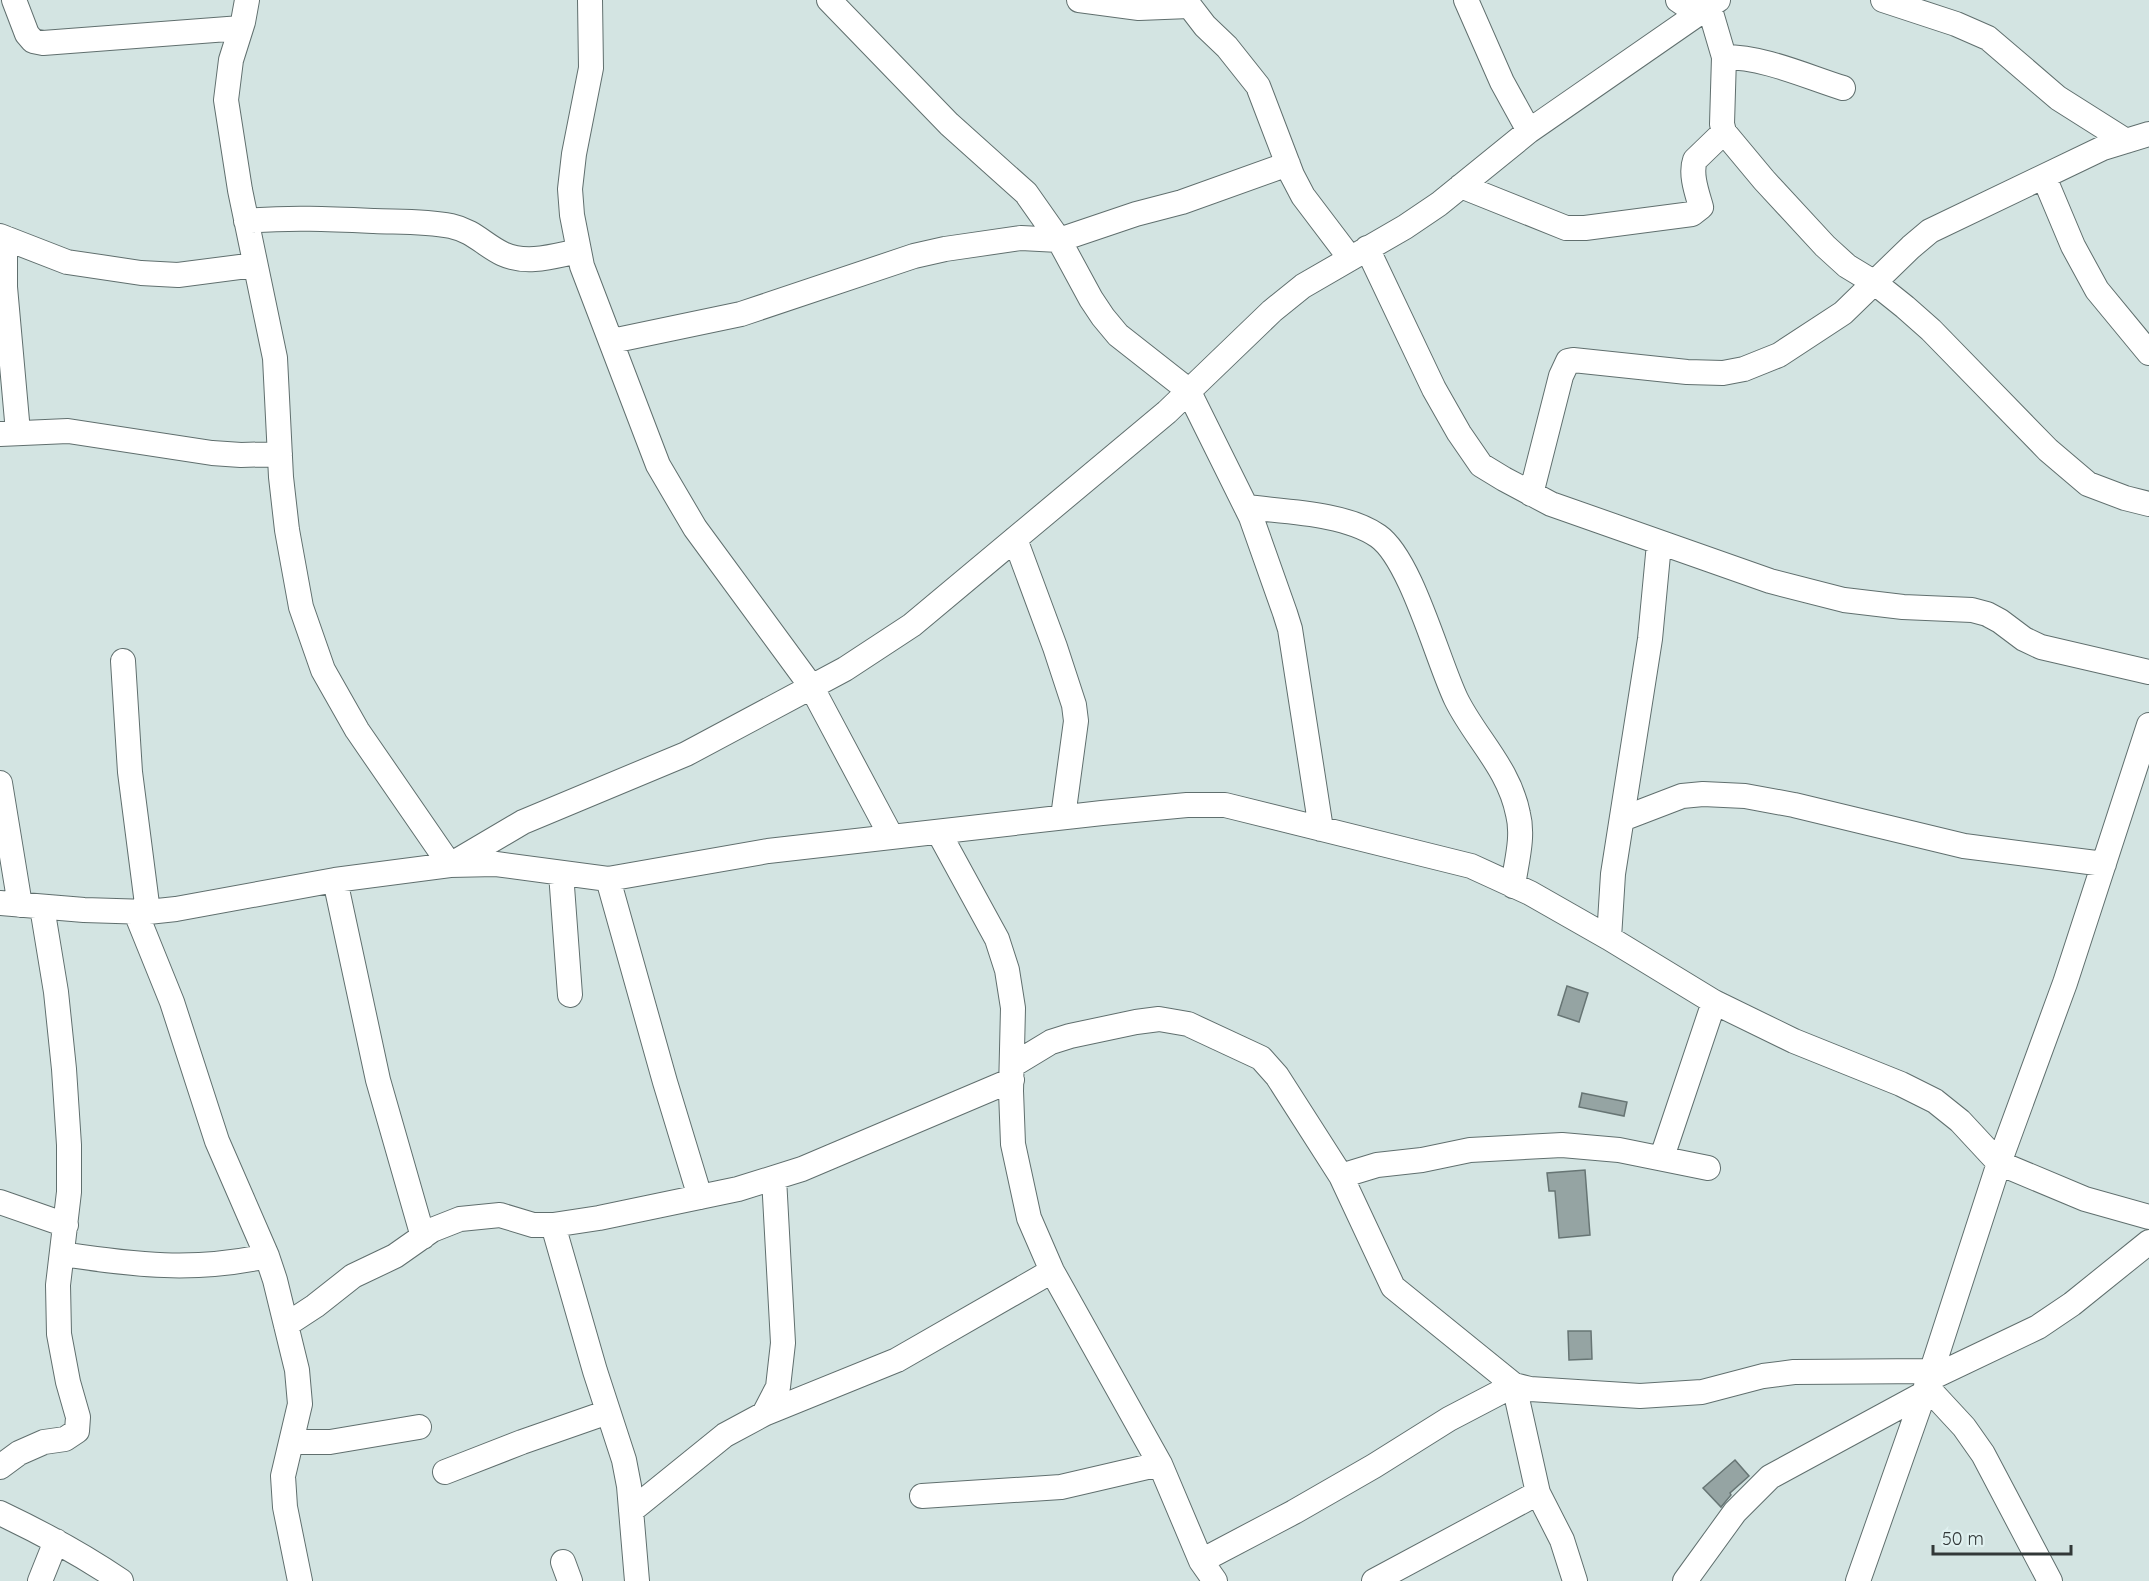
<svg xmlns="http://www.w3.org/2000/svg" width="2149" height="1581" viewBox="0 0 2149 1581" font-family="Quicksand,sans-serif">
	<style>
		.building { fill: #95a4a3; stroke: #677574; stroke-width: 1.5 }
		.lines { fill: none; stroke-linecap: round; stroke-linejoin: round }
		.minor-casing { stroke: #606f6e; stroke-width: 26 }
		.minor { stroke: #fff; stroke-width: 24 }
	</style>
	<rect width="100%" height="100%" fill="#d3e4e2"/>
	<!-- building -->
	<path class="building" d="M1567 986 1588 993 1579 1022 1558 1015Z
		M1582 1093 1627 1102 1624 1116 1579 1107Z
		M1585 1170 1590 1235 1559 1238 1555 1191H1549L1547 1173Z
		M1568 1331H1591L1592 1359 1569 1360Z
		M1735 1460 1749 1476 1730 1493 1731 1495 1721 1507 1703 1488Z"/>
	<g class="lines">
		<!-- minor casing -->
		<g class="minor-casing">
			<path id="minor" d="M14 0 27 34 33 41 43 43 241 28
				M247 0 243 22 231 60 226 100 240 190 275 358 281 477 287 530 301 607 323 670 357 730 450 865 496 864 608 879 768 851 1102 813 1187 805H1225L1471 866 1530 893 1609 938 1714 1002 1794 1041 1901 1084 1935 1101 1960 1121 1999 1163 2085 1199 2149 1217
				M590 0 591 68 574 154 570 189 572 215 582 266 658 465 695 528 811 686 891 836
				M829 0 949 124 1026 193 1059 240 1091 299 1103 317 1118 335 1188 390 1251 517 1285 613 1290 629 1321 829
				M1079 0 1139 8 1189 6
				M1185 0 1205 26 1227 47 1258 86 1292 175 1303 196 1350 258
				M1466 0 1502 82 1529 131
				M1678 0 1697 13
				M1883 0 1956 24 1988 38 2058 98 2126 141
				M1709 6 1724 57 1722 124 1724 132 1764 180 1825 246 1847 266 1875 283 1905 307 1931 330 2048 450 2088 484 2125 498 2149 504
				M1724 57C1764 57 1805 76 1843 88
				M2044 177 2073 246 2097 290 2149 353
				M1461 186 1566 228H1585L1692 214 1701 207C1697 193 1690 174 1695 160L1724 132
				M246 221C289 217 331 219 374 221 399 222 425 221 451 226 474 231 484 245 503 254 527 265 554 256 579 251
				M0 236 67 262 141 273 178 275 255 265
				M5 238V287L18 432
				M1367 248 1434 389 1459 433 1481 465 1504 479 1551 504 1770 581 1844 600 1903 607 1972 610 1987 614 2000 621 2024 639 2041 647 2149 672
				M612 341 741 314 914 256 945 249 1021 238 1059 240 1136 214 1182 202 1288 164
				M0 434 68 431 212 453 241 455 280 454
				M1531 494 1561 376 1568 361 1573 360 1687 372 1723 373 1744 369 1779 355 1843 313 1911 247 1930 231 2103 148 2149 134
				M1246 507C1286 512 1345 513 1378 536 1411 559 1437 659 1456 699 1475 738 1509 768 1518 814 1524 837 1516 863 1513 886
				M1015 539 1055 647 1074 705 1076 721 1063 817
				M123 661 130 772 148 912
				M0 783 20 905
				M1622 819 1682 796 1703 794 1745 796 1794 805 1964 846 2104 864
				M939 833 997 939 1007 970 1013 1008 1011 1091 1013 1144 1029 1218 1052 1271 1160 1464 1201 1561 1215 1581
				M561 873 570 995
				M608 879 665 1082 700 1197
				M335 880 378 1080 423 1237
				M0 903 84 910 148 912 176 909 335 880 450 865 523 822 686 754 845 669 912 625 1167 412 1272 311 1303 286 1405 227 1439 204 1529 131 1718 0
				M136 913 172 1002 217 1141 267 1256 275 1280 297 1370 300 1404 283 1476 285 1507 300 1581
				M1609 938 1613 874 1650 639 1659 544
				M1013 1065 1051 1042 1070 1036 1136 1022 1159 1019 1188 1024 1261 1058 1277 1076 1341 1176 1393 1287 1514 1385 1530 1389 1640 1396 1702 1392 1763 1376 1794 1372 1932 1371
				M1662 1157 1714 1002
				M1341 1176 1377 1165 1422 1160 1470 1150 1562 1145 1619 1150 1708 1168
				M0 1202 66 1225
				M553 1225 595 1371 624 1460 629 1486 637 1581
				M62 1254C135 1265 194 1272 267 1256
				M286 1325 315 1306 353 1276 395 1256 432 1230 460 1219 500 1215 533 1225H553L599 1218 738 1189 802 1169 1012 1080
				M1929 1379 2038 1327 2072 1304 2149 1242
				M1514 1385 1538 1493 1562 1540 1575 1581
				M1926 1386 1964 1427 1983 1454 2050 1581
				M764 1414 778 1387 783 1343 774 1178
				M292 1442H330L419 1427
				M0 1467 19 1453 44 1442 65 1439 77 1431 78 1417 68 1382 59 1334 58 1285 69 1192V1145L64 1069 56 992 42 907
				M445 1472 522 1442 608 1412
				M922 1496 1061 1487 1160 1464
				M631 1511 725 1435 764 1414 897 1360 1052 1271
				M0 1513C42 1533 83 1555 121 1581
				M1201 1561 1294 1512 1374 1466 1449 1419 1514 1385
				M563 1562 570 1581
				M40 1581 56 1541
				M1374 1581 1538 1493
				M1685 1581 1735 1512 1770 1477 1923 1394
				M1858 1581 1929 1379 1999 1163 2065 983 2149 725"/>
		</g>
		<!-- minor -->
		<use href="#minor" class="minor"/>
	</g>
	<!-- scale -->
	<path d="M1933 1545v9h138v-9" fill="none" stroke="#323838" stroke-width="3"/>
	<text x="1942" y="1545" font-size="18" fill="#323838" stroke="#e0f1f0" stroke-width="4.5" paint-order="stroke">50 m</text>
</svg>
